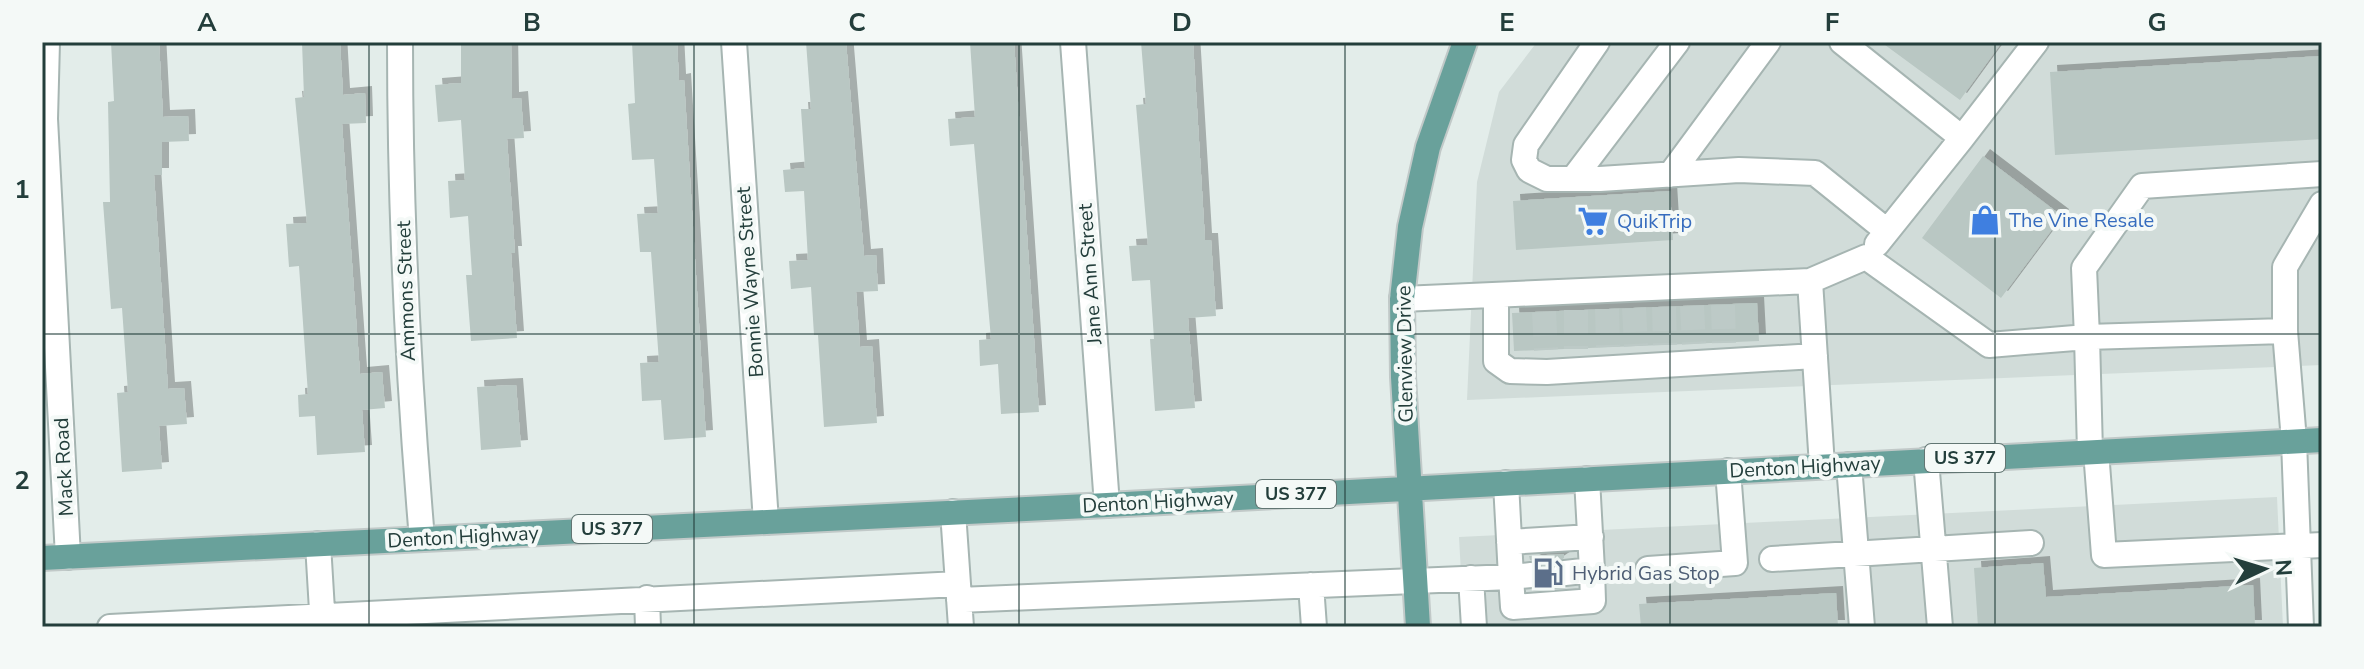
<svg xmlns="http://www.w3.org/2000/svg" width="2364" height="669" viewBox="0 0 2364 669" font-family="'Nunito Sans',sans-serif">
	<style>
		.built { fill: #d1dcd9 }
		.building { fill: #b9c7c3; filter: url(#shadow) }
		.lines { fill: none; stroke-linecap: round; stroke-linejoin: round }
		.minor-tunnel { stroke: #bdcac7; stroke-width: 24; stroke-dasharray: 24 12; stroke-linecap: butt }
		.minor-casing { stroke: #a6b5b2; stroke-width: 28 }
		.major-casing { stroke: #c1c9c8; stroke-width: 28 }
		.minor { stroke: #fff; stroke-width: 24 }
		.major { stroke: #69a19b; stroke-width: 24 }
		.grid { fill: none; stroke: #233e3b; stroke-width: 2; stroke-opacity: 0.55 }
		.labels { text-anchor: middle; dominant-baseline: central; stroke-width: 8; stroke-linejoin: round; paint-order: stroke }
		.shield { fill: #f4f9f7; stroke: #627673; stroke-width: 2 }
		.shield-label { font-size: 18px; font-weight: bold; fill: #233e3b }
		.shop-label { font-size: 20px; fill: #366cbe; stroke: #f4f9f7; text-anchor: start }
		.street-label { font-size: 20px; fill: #233e3b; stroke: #f4f9f7 }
		.service-label { font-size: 20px; fill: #4e5e75; stroke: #f4f9f7; text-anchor: start }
		.neatline { fill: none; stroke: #233e3b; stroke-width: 3 }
		.grid-label { font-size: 26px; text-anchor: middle; font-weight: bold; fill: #233e3b }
	</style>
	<defs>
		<filter id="shadow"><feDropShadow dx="7" dy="-7" stdDeviation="0" flood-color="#0004"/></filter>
	</defs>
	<rect width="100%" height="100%" fill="#e3edea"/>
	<!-- built -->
	<path class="built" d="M1537 42H2322V365L1467 400 1477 182 1499 92Z
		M2277 497 2283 627H1464L1459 537Z"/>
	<!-- building -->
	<path class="building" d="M111 42H159L163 117 188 116 189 141 162 142V175H154L168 389 184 388 187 424 159 426 162 469 122 472 117 393 128 392 122 308 111 309 103 202H110L108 102 114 101Z
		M302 42H340L343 95 365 93 366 123 342 124 360 374 382 372 385 408 362 410 365 452 317 455 315 416 299 417 298 395 308 394 299 266 289 267 286 224 307 223 295 98 304 97Z
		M461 42H511L512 99 521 98 524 138 507 139 515 253H511L517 338 471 341 466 275H472L468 216 450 218 448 181 465 180 461 120 438 122 435 85 461 83Z
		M632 42H677L679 81 684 80 706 437 664 440 661 400 642 401 640 363 659 362 651 252H640L637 214 658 213 654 159 632 160 628 104 635 103Z
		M806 42H846L864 256 876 255 878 291 856 292 860 347 872 346 877 423 824 427 818 335H814L811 287 791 289 789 261 808 260 804 191 785 192 783 170 805 168 801 109H811Z
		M970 42H1014L1039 412 1001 414 998 364 980 366 979 340 991 339 974 144 950 146 948 119 975 117Z
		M1141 42H1193L1205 240H1211L1216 316 1188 318 1195 408 1155 411 1150 339H1154L1150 280 1132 281 1129 246 1148 245 1136 105 1146 104Z
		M1881 42H2002L1960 100Z
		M2322 56V139L2055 155 2050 72Z
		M1983 156 2062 216 2001 298 1922 238Z
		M1670 191 1673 240 1516 250 1513 201Z
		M1757 303 1759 341 1514 351 1512 313Z
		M516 385 521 447 481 450 477 387Z
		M1564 554V558L1552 566 1550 574 1553 582 1566 588 1532 591 1540 587 1546 574 1543 566 1530 560 1529 556Z
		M2043 563 2046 597 2253 585 2255 627H1978L1974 568Z
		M1836 593 1838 627H1641L1639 604Z"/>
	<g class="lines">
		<!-- minor-tunnel -->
		<path class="minor-tunnel" d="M1723 305 1724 343
			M1692 306 1694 344
			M1664 307 1665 345
			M1634 308 1636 346
			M1607 309 1608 347
			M1576 310V349
			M1544 312 1546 350
			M1531 575 1565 573"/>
		<!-- minor casing -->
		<g class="minor-casing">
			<path id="minor" d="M47 42 45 119 68 557
				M400 42C400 208 408 374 422 539
				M734 42 766 522
				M1073 42 1107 505
				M1597 42 1526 145 1524 160 1529 170 1547 179H1600L1739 170 1815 173 1887 231
				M1842 42 1962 138 1877 244
				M1962 138 2036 42
				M1670 175 1768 42
				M1573 179 1677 42
				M1810 281 1866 257 1989 345 2087 337 2090 452
				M1496 296V361L1510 371 1547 372 1815 356
				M1402 299 1810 281 1822 466
				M2285 331V267L2322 204
				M2096 451 2104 555 2322 545
				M1926 460 1940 627
				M1849 465 1862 627
				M953 512 961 627
				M1509 542 1591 537
				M318 544 323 627
				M1772 559 2031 543
				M1648 569 1735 563 1728 471
				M1565 573 1592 570 1587 479
				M1531 575 1511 577 1513 607 1593 601 1592 570
				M1471 578 1474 627
				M1311 585 1314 627
				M647 598 648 627
				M959 600 1511 577 1506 483
				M110 627 958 584
				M2301 627 2294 441 2285 331 2087 337 2084 268 2142 186 2322 174"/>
		</g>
		<!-- major casing -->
		<g class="major-casing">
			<path id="major" d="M42 558 1107 505 2322 440
				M1418 627 1403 377 1402 299 1410 227 1428 147 1465 42"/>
		</g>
		<!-- minor -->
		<use href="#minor" class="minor"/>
		<!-- major -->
		<use href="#major" class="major"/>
	</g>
	<!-- grid -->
	<path class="grid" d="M369 42V627M694 42V627M1019 42V627M1345 42V627M1670 42V627M1995 42V627M42 334H2322"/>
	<!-- icons -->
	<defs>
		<g id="shop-bare" transform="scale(2.4)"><path d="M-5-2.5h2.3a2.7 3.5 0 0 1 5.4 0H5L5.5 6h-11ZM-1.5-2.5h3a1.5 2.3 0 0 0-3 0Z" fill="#3f7fe0" stroke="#f4f9f7" stroke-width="2.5" paint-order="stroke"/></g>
		<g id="supermarket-bare" transform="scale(2.4)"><path d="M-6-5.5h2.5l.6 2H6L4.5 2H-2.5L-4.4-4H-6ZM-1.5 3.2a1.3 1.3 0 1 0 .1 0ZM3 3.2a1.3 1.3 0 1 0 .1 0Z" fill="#3f7fe0" stroke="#f4f9f7" stroke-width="2.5" paint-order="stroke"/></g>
		<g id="fuel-bare" transform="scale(2.4)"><path d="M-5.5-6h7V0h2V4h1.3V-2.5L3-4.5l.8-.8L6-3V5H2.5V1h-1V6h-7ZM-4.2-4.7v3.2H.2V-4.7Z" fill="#5c6f8a" stroke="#f4f9f7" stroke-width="2.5" paint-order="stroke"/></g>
	</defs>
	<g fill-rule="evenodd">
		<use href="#shop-bare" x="1985" y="220"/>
		<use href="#supermarket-bare" x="1593" y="221"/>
		<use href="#fuel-bare" x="1548" y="573"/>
	</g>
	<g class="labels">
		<!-- shield labels -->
		<g class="shield">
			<rect x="1925" y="444" width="80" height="28" rx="6"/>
			<rect x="1256" y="480" width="80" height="28" rx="6"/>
			<rect x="572" y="515" width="80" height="28" rx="6"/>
		</g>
		<g class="shield-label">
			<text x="1965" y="458">US 377</text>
			<text x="1296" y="494">US 377</text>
			<text x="612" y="529">US 377</text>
		</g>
		<!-- shop labels -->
		<g class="shop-label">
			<text x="2009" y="220">The Vine Resale</text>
			<text x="1617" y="221">QuikTrip</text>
		</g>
		<!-- street labels -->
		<g class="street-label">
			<text transform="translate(1090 274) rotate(-94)">Jane Ann Street</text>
			<text transform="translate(750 282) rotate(-94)">Bonnie Wayne Street</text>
			<text transform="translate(406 291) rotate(-92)">Ammons Street</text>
			<text transform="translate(1405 354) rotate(-91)">Glenview Drive</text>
			<text transform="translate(64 467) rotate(-93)">Mack Road</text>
			<text transform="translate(1805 467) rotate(-3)">Denton Highway</text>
			<text transform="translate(1158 502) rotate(-3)">Denton Highway</text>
			<text transform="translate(463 537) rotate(-3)">Denton Highway</text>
		</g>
		<!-- service labels -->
		<g class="service-label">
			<text x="1572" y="573">Hybrid Gas Stop</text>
		</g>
	</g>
	<!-- border -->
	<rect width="2364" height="669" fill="none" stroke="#f4f9f7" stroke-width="88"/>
	<!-- north arrow -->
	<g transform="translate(2264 569) rotate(86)" stroke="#f4f9f7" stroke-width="6" paint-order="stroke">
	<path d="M0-6L14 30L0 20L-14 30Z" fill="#233e3b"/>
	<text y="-12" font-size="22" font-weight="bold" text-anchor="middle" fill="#233e3b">N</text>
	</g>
	<rect x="44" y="44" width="2276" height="581" class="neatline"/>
	<g class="grid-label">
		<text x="207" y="31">A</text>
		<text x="532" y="31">B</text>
		<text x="857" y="31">C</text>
		<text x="1182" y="31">D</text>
		<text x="1507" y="31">E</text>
		<text x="1832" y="31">F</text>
		<text x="2157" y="31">G</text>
		<text x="22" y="198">1</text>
		<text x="22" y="489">2</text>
	</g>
</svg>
